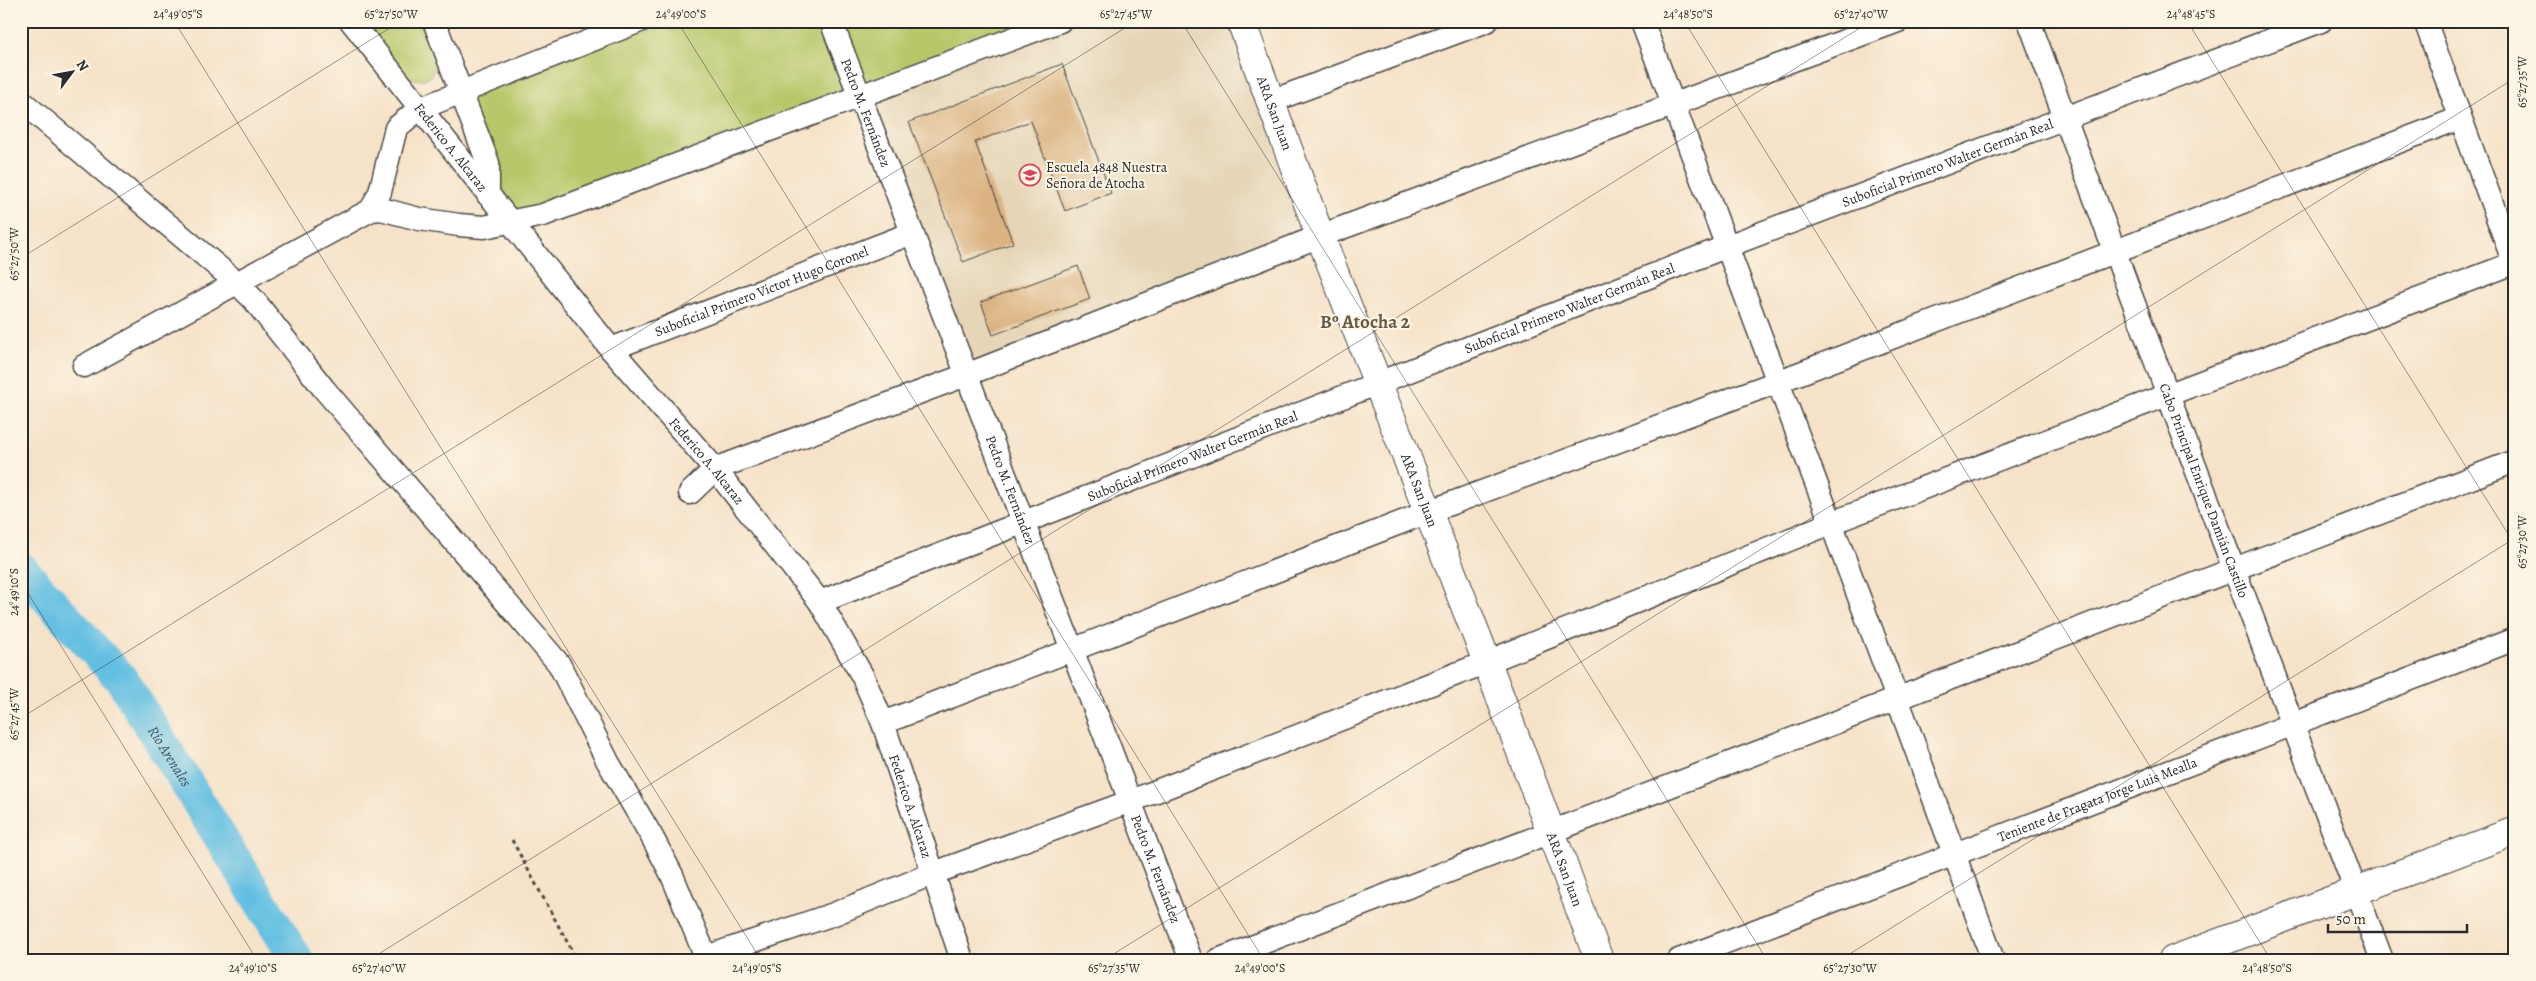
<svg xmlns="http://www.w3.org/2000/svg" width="2536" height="981" viewBox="0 0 2536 981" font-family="Alegreya,serif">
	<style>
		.built { fill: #e6d5b7 }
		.green { fill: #b8c76a; stroke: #72794a }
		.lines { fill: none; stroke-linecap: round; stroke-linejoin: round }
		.river { stroke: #64bfe2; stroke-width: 34 }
		.building { fill: #dbb382 }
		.minor-casing { stroke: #494643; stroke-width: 25 }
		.tertiary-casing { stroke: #494643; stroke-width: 30 }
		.path { stroke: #494643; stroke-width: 3; stroke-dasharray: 4 4; stroke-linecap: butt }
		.minor { stroke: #fff; stroke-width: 22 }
		.tertiary { stroke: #fff; stroke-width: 28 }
		.ticks { fill: none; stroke: #2b2b2b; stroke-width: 1; stroke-opacity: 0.45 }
		.labels { text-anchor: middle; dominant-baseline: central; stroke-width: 4; stroke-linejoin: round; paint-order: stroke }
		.street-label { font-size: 14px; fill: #2b2b2b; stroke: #fcf5e5 }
		.poi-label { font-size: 14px; fill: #2b2b2b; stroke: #fcf5e5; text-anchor: start }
		.water-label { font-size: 15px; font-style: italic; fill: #3c5762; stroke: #fcf5e5 }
		.district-label { font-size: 19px; font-weight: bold; fill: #695b49; stroke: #fcf5e5 }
		.neatline { fill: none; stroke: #2b2b2b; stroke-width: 2 }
		.ticks-label { font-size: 12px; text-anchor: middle; fill: #2b2b2b }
	</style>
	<rect width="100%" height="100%" fill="#fcf5e5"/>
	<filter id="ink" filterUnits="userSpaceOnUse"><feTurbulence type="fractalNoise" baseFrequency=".02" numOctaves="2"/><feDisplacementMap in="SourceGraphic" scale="10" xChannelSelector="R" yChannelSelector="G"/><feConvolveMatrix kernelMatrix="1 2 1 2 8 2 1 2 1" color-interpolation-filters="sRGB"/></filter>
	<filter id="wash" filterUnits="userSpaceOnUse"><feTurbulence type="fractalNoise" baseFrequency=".0096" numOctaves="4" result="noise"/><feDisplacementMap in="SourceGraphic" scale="20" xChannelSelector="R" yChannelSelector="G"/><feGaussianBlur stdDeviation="1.12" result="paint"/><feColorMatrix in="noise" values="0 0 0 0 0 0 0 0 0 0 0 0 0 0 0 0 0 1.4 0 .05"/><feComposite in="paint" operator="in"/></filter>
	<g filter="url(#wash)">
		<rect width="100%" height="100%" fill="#f6e2c8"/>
		<!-- built -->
		<path class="built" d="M1072 21H1238L1316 234 966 374 862 97Z"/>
		<!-- green -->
		<path class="green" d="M362 21H421L437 64 430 77 420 80 408 78Z
			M640 21H1060L510 221 462 92Z"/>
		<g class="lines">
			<!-- river -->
			<path class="river" id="s1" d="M21 569 122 680 297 960"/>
		</g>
		<g id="blocks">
			<!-- building -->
			<path class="building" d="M1062 64 1111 193 1065 211 1031 121 975 142 1013 243 963 262 909 122Z
				M1078 266 1090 299 993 335 981 302Z"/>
		</g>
	</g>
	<g filter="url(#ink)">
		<use href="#blocks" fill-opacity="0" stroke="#494643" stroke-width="1"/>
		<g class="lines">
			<!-- minor casing -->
			<g class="minor-casing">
				<g id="minor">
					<path id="s2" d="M351 21 611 349 715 469 820 602 863 677 883 723 962 960"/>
					<path d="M434 21 488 163V195"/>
					<path id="s3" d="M831 21 1191 960"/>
					<path d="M1642 21 1897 698 1993 960"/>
					<path id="s4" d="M2029 21 2168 395 2382 960"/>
					<path d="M2425 21 2515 266"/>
					<path d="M21 101 236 282 254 300 324 389 559 664 608 762 652 837 672 875 707 960"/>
					<path d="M1269 102 1487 21"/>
					<path d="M371 210 380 192 396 128 419 109 640 21"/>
					<path id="s5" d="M611 349 912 233"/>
					<path d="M84 366 371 210 381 209 419 219 459 225 484 227 543 215 1060 21"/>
					<path d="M690 493 715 469 966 375 1320 236 1898 21"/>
					<path id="s6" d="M820 602 1725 247 2321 21"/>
					<path d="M883 723 1428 512 1777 382 2460 118"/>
					<path d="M706 957 834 914 934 873 1131 801 1487 662 1831 523 2514 263"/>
					<path d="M1218 960C1650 793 2084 631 2515 461"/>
					<path id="s7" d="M1679 960 2515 639"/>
				</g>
			</g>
			<!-- tertiary casing -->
			<g class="tertiary-casing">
				<g id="tertiary">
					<path id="s8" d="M1241 21 1320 236 1487 662 1599 960"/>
					<path d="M2173 960 2515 831"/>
				</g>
			</g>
			<!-- path -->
			<path class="path" d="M512 840 577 960"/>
			<!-- minor -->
			<use href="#minor" class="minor"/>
			<!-- tertiary -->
			<use href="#tertiary" class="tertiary"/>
		</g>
	</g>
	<!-- ticks -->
	<path class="ticks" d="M174 21 761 960M677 21 1264 960M1181 21 1767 960M1684 21 2271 960M2187 21 2515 545M21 258 401 21M21 582 257 960M21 718 1136 21M369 960 1871 21M1104 960 2515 78M1840 960 2515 538"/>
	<!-- icons -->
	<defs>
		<g id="school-ring" transform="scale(1.125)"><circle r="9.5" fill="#fcf5e5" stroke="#d1495b" stroke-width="1.5"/><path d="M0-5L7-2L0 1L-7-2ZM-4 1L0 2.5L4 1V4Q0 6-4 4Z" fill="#d1495b"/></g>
	</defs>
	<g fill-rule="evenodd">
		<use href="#school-ring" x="1030" y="175"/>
	</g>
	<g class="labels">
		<!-- street labels -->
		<g class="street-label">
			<text stroke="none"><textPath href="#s3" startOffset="98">Pedro M. Fernández</textPath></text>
			<text stroke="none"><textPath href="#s8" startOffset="98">ARA San Juan</textPath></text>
			<text stroke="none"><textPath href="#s2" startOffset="161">Federico A. Alcaraz</textPath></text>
			<text stroke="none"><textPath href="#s6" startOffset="1210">Suboficial Primero Walter Germán Real</textPath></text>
			<text stroke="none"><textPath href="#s5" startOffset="161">Suboficial Primero Víctor Hugo Coronel</textPath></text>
			<text stroke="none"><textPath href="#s6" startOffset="805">Suboficial Primero Walter Germán Real</textPath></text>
			<text stroke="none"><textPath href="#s6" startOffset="400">Suboficial Primero Walter Germán Real</textPath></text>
			<text stroke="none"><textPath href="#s2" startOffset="566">Federico A. Alcaraz</textPath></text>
			<text stroke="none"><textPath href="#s3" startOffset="502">Pedro M. Fernández</textPath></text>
			<text stroke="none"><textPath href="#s8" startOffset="502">ARA San Juan</textPath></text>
			<text stroke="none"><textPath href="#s4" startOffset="501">Cabo Principal Enrique Damián Castillo</textPath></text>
			<text stroke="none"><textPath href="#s7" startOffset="448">Teniente de Fragata Jorge Luis Mealla</textPath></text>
			<text stroke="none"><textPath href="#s2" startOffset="971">Federico A. Alcaraz</textPath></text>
			<text stroke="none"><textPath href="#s3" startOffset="908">Pedro M. Fernández</textPath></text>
			<text stroke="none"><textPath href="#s8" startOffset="908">ARA San Juan</textPath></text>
		</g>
		<!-- poi labels -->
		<g class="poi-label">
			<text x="1046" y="167">Escuela 4848 Nuestra<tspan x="1046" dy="16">Señora de Atocha</tspan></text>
		</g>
		<!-- water labels -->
		<g class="water-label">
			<text stroke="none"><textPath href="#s1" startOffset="240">Río Arenales</textPath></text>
		</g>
		<!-- district labels -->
		<g class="district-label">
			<text x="1365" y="322">Bº Atocha 2</text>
		</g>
	</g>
	<!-- margin -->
	<rect width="2536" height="981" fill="none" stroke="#fcf5e5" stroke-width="55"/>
	<!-- north arrow -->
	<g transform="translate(72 72) rotate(58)" stroke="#fcf5e5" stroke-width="4" paint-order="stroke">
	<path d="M0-4L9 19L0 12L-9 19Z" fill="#2b2b2b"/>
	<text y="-8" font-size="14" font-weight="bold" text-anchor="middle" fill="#2b2b2b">N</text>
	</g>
	<!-- scale -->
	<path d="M2328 924v8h139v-8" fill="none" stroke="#2b2b2b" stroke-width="2.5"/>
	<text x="2336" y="924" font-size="15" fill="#2b2b2b" stroke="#fcf5e5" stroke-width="4" paint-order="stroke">50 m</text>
	<rect x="28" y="28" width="2480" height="926" class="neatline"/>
	<g class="ticks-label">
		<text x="178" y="18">24°49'05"S</text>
		<text x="391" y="18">65°27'50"W</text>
		<text x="681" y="18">24°49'00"S</text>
		<text x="1126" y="18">65°27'45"W</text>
		<text x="1688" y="18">24°48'50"S</text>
		<text x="1861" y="18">65°27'40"W</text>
		<text x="2191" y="18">24°48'45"S</text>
		<text transform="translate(2522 82) rotate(-90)" y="4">65°27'35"W</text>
		<text transform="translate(14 254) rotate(-90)" y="4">65°27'50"W</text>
		<text transform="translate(2522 542) rotate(-90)" y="4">65°27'30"W</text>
		<text transform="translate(14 592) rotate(-90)" y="4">24°49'10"S</text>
		<text transform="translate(14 714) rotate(-90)" y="4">65°27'45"W</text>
		<text x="253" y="972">24°49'10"S</text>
		<text x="379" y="972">65°27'40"W</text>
		<text x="757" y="972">24°49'05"S</text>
		<text x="1114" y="972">65°27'35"W</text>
		<text x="1260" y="972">24°49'00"S</text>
		<text x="1850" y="972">65°27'30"W</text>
		<text x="2267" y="972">24°48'50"S</text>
	</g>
</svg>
